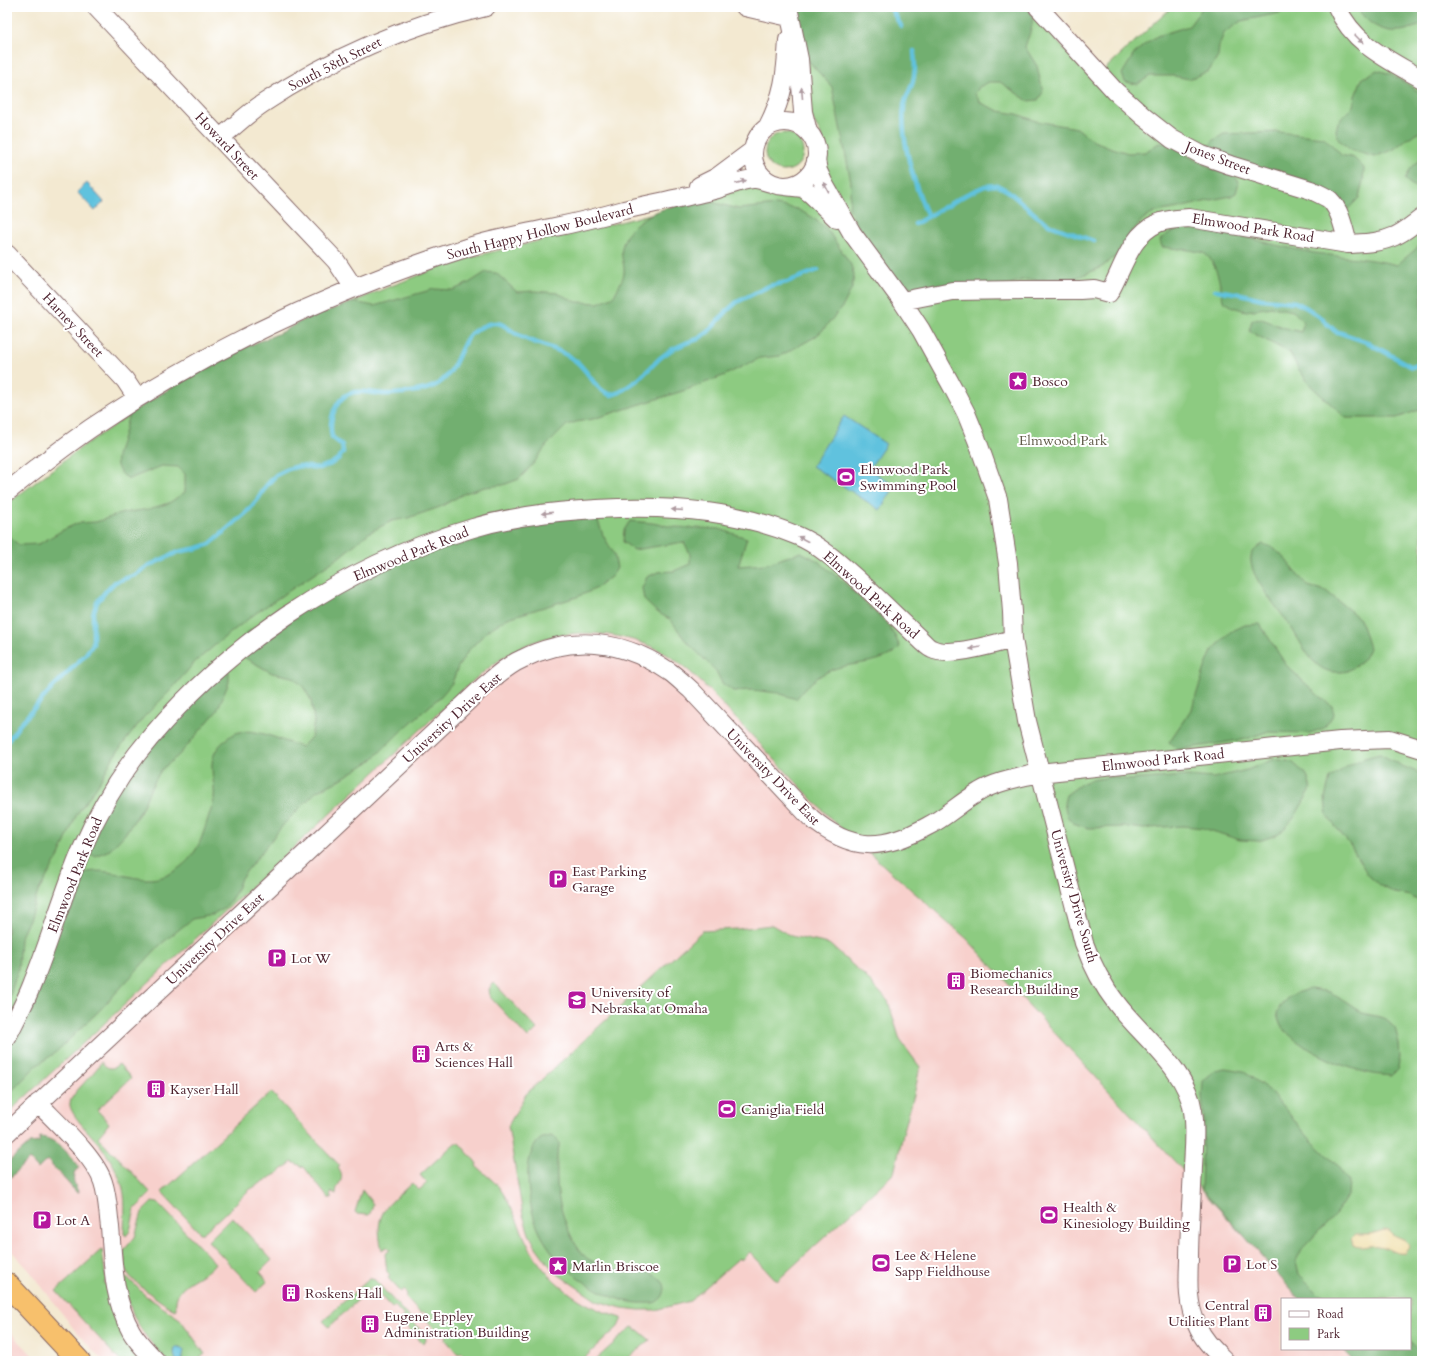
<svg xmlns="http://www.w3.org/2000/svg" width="1429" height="1368" viewBox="0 0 1429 1368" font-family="Cardo,serif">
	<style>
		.built { fill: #f7d0cc }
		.green { fill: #8dcb81; stroke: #6c7556 }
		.forest { fill: #72af6f; stroke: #5e674d }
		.sand { fill: #eeda9e; stroke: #9c7c64 }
		.water { fill: #60c2de; stroke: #557084 }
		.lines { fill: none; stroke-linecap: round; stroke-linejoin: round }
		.stream { stroke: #60c2de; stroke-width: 4.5 }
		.minor-casing { stroke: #856665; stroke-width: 20 }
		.highway-casing { stroke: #856665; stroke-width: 24 }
		.minor { stroke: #fff; stroke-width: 18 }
		.highway { stroke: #f7c06c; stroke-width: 22 }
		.oneway { fill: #ae9aa0 }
		.labels { text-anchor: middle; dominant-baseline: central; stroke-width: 4; stroke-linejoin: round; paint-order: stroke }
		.street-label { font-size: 14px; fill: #4a1f2b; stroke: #fff }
		.poi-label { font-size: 14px; fill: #4a1f2b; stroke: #fff; text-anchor: start }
		.park-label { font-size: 14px; fill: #615b49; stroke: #fff }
	</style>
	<rect width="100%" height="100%" fill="#fff"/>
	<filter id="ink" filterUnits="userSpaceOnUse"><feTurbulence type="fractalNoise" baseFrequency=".025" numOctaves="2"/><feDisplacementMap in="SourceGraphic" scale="8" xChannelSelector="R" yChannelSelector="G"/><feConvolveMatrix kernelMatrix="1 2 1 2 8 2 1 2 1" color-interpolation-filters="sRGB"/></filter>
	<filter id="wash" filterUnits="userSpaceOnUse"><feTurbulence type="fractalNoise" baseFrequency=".012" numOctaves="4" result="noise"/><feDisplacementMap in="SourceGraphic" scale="16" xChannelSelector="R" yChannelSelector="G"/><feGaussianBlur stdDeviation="0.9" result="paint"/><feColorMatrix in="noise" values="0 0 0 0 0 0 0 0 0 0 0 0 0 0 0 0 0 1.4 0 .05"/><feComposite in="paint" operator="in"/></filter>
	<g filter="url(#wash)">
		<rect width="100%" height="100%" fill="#f3e9d1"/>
		<!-- built -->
		<path class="built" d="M590 633 610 635 638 641 661 651 687 669 704 685 832 820 967 939 999 973 1303 1299H1282V1349H1349L1360 1361H103L77 1333 29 1270 7 1246V1114L474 680 490 667 517 649 531 643 568 634Z
			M7 1328 15 1337 38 1361H7Z"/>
		<!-- green -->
		<path class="green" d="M1026 7 1093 80 1172 7H1422V1361L1410 1349V1299H1303L967 939 832 820 704 685C691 672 677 660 661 651 617 629 560 626 516 650 501 658 487 669 474 680L7 1114V504L83 446 162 393 250 346 386 288 443 266 479 255 620 222 714 197 748 186 772 189 796 194 825 172 822 161 824 151 823 141 820 133 810 114 807 57Z
			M765 152a19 19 0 1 1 38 0a19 19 0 1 1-38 0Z
			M772 925 791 936 829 944 866 977 888 1001 900 1040 920 1067 914 1095 904 1130 894 1173 777 1281 750 1252 741 1260 739 1258 690 1301 656 1310H639L622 1308 597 1301 559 1275 549 1265 536 1247 529 1234 523 1215 508 1126 526 1094 702 931 737 929Z
			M494 983 537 1029 528 1038 490 997 489 989Z
			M101 1062C107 1068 111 1071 119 1064L131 1078 97 1110 109 1123 104 1130 98 1137 111 1152 112 1151 151 1193 135 1209 130 1231 126 1236 124 1234C124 1216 127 1198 121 1182 117 1170 110 1159 103 1149 96 1139 68 1114 70 1103 71 1093 95 1074 101 1062Z
			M271 1092 340 1166 338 1168C347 1181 336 1182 336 1194L332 1192 330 1194 332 1198H328L304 1167 292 1162 278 1173 249 1190 227 1212 225 1213 203 1233H200L162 1192Z
			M455 1143H459L475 1161 477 1164 476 1166C483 1173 492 1179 498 1186 511 1203 518 1224 527 1243 545 1281 582 1307 622 1318L618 1327 581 1361H465L462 1358 464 1355 461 1352 458 1354 445 1339 447 1337 444 1333 441 1336 425 1318 427 1316 424 1312 421 1314 405 1297 407 1294 404 1290 401 1292 388 1278 390 1275 387 1272 385 1254 390 1250 386 1247 382 1250C373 1212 386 1207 412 1183L419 1190 427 1183 420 1175Z
			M362 1190 373 1204 372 1209 369 1215 357 1214 355 1212Z
			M152 1202 158 1203 215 1263C203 1281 173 1280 176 1309L175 1310 171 1308C160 1301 133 1283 127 1272 125 1266 124 1256 124 1250L135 1237 142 1212Z
			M232 1217 272 1260 260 1272 268 1281 256 1292 208 1241Z
			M102 1249 106 1280 104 1283 106 1284C111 1314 122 1339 143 1361H120L56 1291Z
			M123 1273 146 1296 180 1319 205 1354 197 1361H182V1348L179 1347 174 1349 176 1359 177 1361H167C144 1336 129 1318 125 1282H127V1281L125 1280Z
			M368 1279H372L375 1280 425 1335 426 1341 423 1344 400 1319 404 1316 395 1306 392 1308 372 1287 329 1327 323 1321Z
			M632 1327 638 1330 650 1340 625 1361H594Z"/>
		<!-- forest -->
		<path class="forest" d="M791 7H1027C1038 20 1029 33 1025 47L1037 66 1043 92 1038 100 1028 101 1000 82H989L979 87 975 94 981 103 999 111 1017 114 1036 121 1077 128 1092 140 1109 147 1128 153 1145 152 1159 143 1171 144 1182 153 1210 168 1232 173 1239 182 1236 193 1231 196 1216 199 1179 208 1156 212 1143 219 1129 235 1117 255 1102 267 1076 278 1022 280 995 289 949 293 934 285 919 288 899 285 857 226 849 208 851 182 832 87 804 56Z
			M1203 7H1292L1280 13 1241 21 1224 33 1219 46 1218 57 1209 71 1189 79 1174 76H1150L1138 84 1125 82 1122 74 1134 54 1145 44 1157 36 1189 26Z
			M1357 7H1422V25C1414 27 1406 31 1398 31 1381 33 1364 21 1357 7Z
			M1377 70 1391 74 1422 94V131L1408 138 1393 150 1374 157 1351 150 1339 140 1336 131 1338 122 1353 106 1355 96 1362 79Z
			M1278 132 1323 137 1333 146 1341 155 1354 158 1364 168 1363 181 1359 198 1345 212 1211 150 1208 146 1214 140 1224 134Z
			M1422 158V185L1416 188 1405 180 1411 168Z
			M700 199 739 209 776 205 797 209 812 217 827 229 851 265 854 275 852 288 843 306 823 330 815 337 780 356 760 358 723 376 686 390 593 419 576 422 567 425 546 446 533 464 519 479 503 485 485 487 465 493 440 507 408 518 392 521 370 532 338 558 256 613 220 641 195 662 169 692 143 718 114 756 99 783 77 814 59 856 38 892 30 917 20 939 18 969 7 1006V535L19 545 39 544 63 530 78 523 96 522 123 513 149 509 169 503 185 492V474L178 467 162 466 129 479C109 468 118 454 123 436 126 428 126 421 130 413L224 356 282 332 305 319 353 302 374 306 434 289 453 290 469 283 486 272 496 273 517 292 535 291 557 293 577 302 598 303 614 296C617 289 623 280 624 273 625 265 620 256 622 248 628 214 672 206 700 199Z
			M1195 225C1231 232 1266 244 1303 251 1334 257 1366 257 1397 265L1417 248 1422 237V409L1397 418H1346L1311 386 1299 370 1290 353 1249 331 1252 320 1262 319 1282 327 1301 332 1304 322 1293 311 1272 307 1246 311 1233 307 1223 301C1221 287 1216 255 1200 252 1188 249 1174 249 1162 247L1160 240 1169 233Z
			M587 516 598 521 603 535 614 554 617 568 612 576 595 589 577 597 508 618 488 630 468 651 458 667 452 683 441 696 399 733 372 760 336 782 317 791 284 824 241 878 236 892 225 908 213 915 192 919 160 945 101 1009 55 1053 36 1066 7 1096V1025L74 879C77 877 80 874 84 873 114 864 142 891 173 872 197 857 201 841 209 815 211 810 214 803 214 798 216 778 204 761 222 743 227 738 233 733 240 732 259 728 283 742 302 747L311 737 314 722 311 700 304 688 293 677 272 673 240 655 238 643 248 632 274 615 445 532Z
			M630 521 652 523 673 527 719 529 747 538 738 566 766 564 801 552 818 561 842 581 885 622 895 636 900 647C883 666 851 661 829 671 815 677 805 688 796 699L778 693 752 690 733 691 722 683 716 671 685 640 671 620 657 612 644 600 642 588 647 577 658 572 674 571 690 564V554L684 542 634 550 623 542 624 530Z
			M1263 544 1272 547 1284 557 1294 571 1308 586 1326 591 1360 619 1369 648C1363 662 1363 661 1349 670 1346 672 1342 672 1338 672 1312 674 1301 640 1288 623 1278 608 1248 575 1251 557 1252 551 1258 547 1263 544Z
			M1260 624 1286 665 1319 696 1332 706 1334 714 1324 728 1310 733 1266 732 1246 739 1177 750 1169 742 1192 708 1205 668 1212 651 1230 632 1245 625Z
			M224 669 229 672V682L217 711 179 755 161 770 151 788 140 812 125 834 110 850 95 856 86 853 106 792Z
			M1380 754 1402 766 1422 774V903L1410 896 1395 893 1379 885 1368 875 1350 845 1327 816 1325 798 1330 778 1346 767 1364 758Z
			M1275 759 1292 762 1307 775 1311 789 1294 818 1279 834 1259 841 1240 840 1203 828 1184 826 1161 827 1144 829 1127 827 1088 828 1073 823 1067 816 1064 803 1066 795 1081 784 1090 780 1111 777 1129 780 1187 776 1213 778 1247 770Z
			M1310 989 1330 992 1362 1013 1384 1018 1395 1028 1399 1043 1400 1058 1397 1070 1391 1076C1384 1075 1376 1075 1369 1073 1344 1068 1295 1047 1281 1025 1279 1021 1278 1017 1277 1013 1284 996 1293 994 1310 989Z
			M1225 1068 1243 1071 1270 1091 1311 1140 1335 1163 1349 1182 1348 1195 1336 1213 1302 1249 1296 1261 1299 1274 1319 1294 1330 1299H1299L1225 1214 1201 1188 1204 1117 1202 1096 1203 1081 1215 1070Z
			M551 1136C554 1138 559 1139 559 1144 560 1147 557 1152 557 1156 557 1171 556 1189 560 1204 564 1221 576 1256 594 1262 606 1267 619 1271 632 1273 638 1273 645 1271 650 1273 655 1275 661 1279 664 1284 666 1289 664 1297 659 1300 655 1304 650 1303 645 1303 612 1305 567 1275 549 1248 534 1227 529 1205 528 1179 527 1167 530 1145 542 1138 545 1137 548 1137 551 1136Z
			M40 1137C57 1138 70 1155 79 1168L75 1171C72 1179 74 1184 78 1191L77 1193 47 1160 38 1169 29 1159 7 1181V1163L30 1143 39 1142Z
			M1410 1342 1422 1354V1361H1353L1342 1349H1410Z"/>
		<!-- sand -->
		<path class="sand" d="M1384 1230 1389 1231 1394 1236 1405 1241 1409 1247 1405 1253C1394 1255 1388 1247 1378 1246 1369 1244 1362 1250 1353 1245L1351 1238 1356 1234H1371Z"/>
		<!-- water -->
		<path class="water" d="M87 183 104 202 95 211 77 192Z
			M844 416 886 444 869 469 895 486 880 510 812 466Z
			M176 1347H179L184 1350 182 1361H177C174 1358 173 1351 176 1347Z"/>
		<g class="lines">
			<!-- stream -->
			<path class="stream" d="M890 7 901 26
				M914 51C915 63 916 75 911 87 909 93 904 100 904 107 900 140 915 187 928 217
				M915 224 967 194 985 186 997 185 1008 191 1037 216 1052 226 1094 241
				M1215 290 1241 294 1262 299 1295 302 1307 308 1320 317 1335 331 1367 342 1412 367 1422 364
				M7 742 20 724 53 687 85 655 93 644V614L97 602 106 591 115 582 135 575 148 566 178 552 198 548 210 544 247 512 258 499 266 486 276 475 288 469 299 466 319 468 331 464 339 458 343 452 342 445 332 437C328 420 336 394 356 392 367 391 377 394 387 394 398 394 425 391 434 386 453 377 457 356 466 340 471 331 487 322 497 323 505 324 508 329 515 333 535 346 558 346 577 362 590 373 595 390 611 395L620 392 639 379 660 358 671 350 686 343 698 339 708 332 728 310 737 302 769 286 787 282 818 270"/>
		</g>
	</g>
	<g filter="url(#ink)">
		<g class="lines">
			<!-- minor casing -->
			<g class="minor-casing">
				<path id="minor" d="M96 7 336 261 354 288
					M745 7 789 17
					M788 7 799 59 803 112 808 132
					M1038 7 1115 91 1144 117 1172 139 1202 155 1230 165 1311 190C1317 193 1325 196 1330 200 1341 211 1344 230 1348 244
					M1337 7C1353 44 1389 60 1422 79
					M753 154a32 32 0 1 1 64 0a32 32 0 1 1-64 0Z
					M768 126C784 95 786 74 788 40
					M220 138C234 127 247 114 262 104 331 58 406 25 486 7
					M816 160 818 171 824 184 852 233 902 301 921 330 953 388 966 413 977 440 998 499 1008 563 1012 612 1013 639 1027 721 1084 943C1092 965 1103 986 1117 1004 1142 1037 1187 1069 1193 1111 1196 1129 1194 1148 1193 1166 1192 1197 1189 1229 1189 1260 1188 1283 1187 1304 1197 1325 1203 1340 1214 1350 1225 1361
					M699 186 717 177 752 151
					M785 186 803 188 811 194 837 219
					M7 254 125 380 137 398
					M902 301 952 291 1022 290H1080L1094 289 1109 293C1123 269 1130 235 1158 223 1168 219 1178 219 1189 218L1348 244C1364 243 1380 243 1395 236 1405 232 1413 224 1422 218
					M7 492C34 470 62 448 91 428 207 350 335 289 469 247 495 239 523 234 550 228 575 223 600 217 624 210 653 203 682 198 710 191 722 189 744 178 755 179 760 179 766 182 771 183
					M7 1037C16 1019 26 1001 33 982 51 938 63 893 82 849 96 816 115 783 137 754 221 647 342 566 473 528 520 514 569 510 618 508 679 506 742 512 798 536 821 546 840 564 858 580 880 600 902 622 924 643 926 645 929 648 932 649 949 658 994 644 1013 639
					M38 1103C57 1123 95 1157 103 1182 108 1197 108 1213 110 1227 113 1262 113 1299 131 1331 137 1342 147 1351 156 1361
					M7 1133 484 686C496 676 508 665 522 659 573 634 623 640 670 672 677 677 684 684 691 690L811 818C851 852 883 851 928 826 946 817 961 802 979 792 997 781 1019 778 1039 773L1340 741 1390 739 1422 749"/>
			</g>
			<!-- highway casing -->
			<g class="highway-casing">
				<path id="highway" d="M7 1284 79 1361"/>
			</g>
			<!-- minor -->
			<use href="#minor" class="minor"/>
			<!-- highway -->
			<use href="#highway" class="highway"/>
		</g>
		<!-- one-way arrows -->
		<defs><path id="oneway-solid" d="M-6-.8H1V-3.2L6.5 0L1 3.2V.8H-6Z"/></defs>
		<g class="oneway">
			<use href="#oneway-solid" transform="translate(1359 39) rotate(45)"/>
			<use href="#oneway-solid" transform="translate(802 93) rotate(-95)"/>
			<use href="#oneway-solid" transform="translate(741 182) rotate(-17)"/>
			<use href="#oneway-solid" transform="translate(826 187) rotate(-118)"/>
			<use href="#oneway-solid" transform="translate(677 510) rotate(-176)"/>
			<use href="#oneway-solid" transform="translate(547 513) rotate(173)"/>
			<use href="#oneway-solid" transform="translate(803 539) rotate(-152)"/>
			<use href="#oneway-solid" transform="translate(975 648) rotate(170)"/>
		</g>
	</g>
	<!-- icons -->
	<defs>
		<g id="sight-square" transform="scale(1)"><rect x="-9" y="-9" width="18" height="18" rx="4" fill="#b5179e" stroke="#fff"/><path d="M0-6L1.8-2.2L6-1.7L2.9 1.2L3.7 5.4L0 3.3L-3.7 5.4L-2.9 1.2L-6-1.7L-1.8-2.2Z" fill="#fff"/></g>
		<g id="stadium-square" transform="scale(1)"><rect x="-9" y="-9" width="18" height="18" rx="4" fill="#b5179e" stroke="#fff"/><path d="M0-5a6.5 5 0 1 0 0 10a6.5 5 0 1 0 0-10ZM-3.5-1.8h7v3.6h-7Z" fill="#fff"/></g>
		<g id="parking-square" transform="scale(1)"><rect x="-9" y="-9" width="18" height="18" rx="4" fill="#b5179e" stroke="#fff"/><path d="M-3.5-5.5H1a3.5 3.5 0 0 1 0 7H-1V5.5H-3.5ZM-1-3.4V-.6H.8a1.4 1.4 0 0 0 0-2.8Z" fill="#fff"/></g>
		<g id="building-square" transform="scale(1)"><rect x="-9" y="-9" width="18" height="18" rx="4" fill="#b5179e" stroke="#fff"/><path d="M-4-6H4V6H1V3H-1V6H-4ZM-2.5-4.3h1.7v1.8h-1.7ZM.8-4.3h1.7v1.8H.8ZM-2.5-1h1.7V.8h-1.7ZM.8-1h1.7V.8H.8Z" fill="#fff"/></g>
		<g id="university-square" transform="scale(1)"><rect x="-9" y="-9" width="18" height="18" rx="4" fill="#b5179e" stroke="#fff"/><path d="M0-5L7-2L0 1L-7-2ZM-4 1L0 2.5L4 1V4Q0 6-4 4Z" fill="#fff"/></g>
	</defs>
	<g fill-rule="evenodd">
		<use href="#sight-square" x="1018" y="381"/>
		<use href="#stadium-square" x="846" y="477"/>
		<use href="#parking-square" x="558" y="879"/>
		<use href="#parking-square" x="277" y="958"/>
		<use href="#building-square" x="956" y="981"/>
		<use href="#university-square" x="577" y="1000"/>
		<use href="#building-square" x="421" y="1054"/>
		<use href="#building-square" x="156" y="1089"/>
		<use href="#stadium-square" x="727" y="1109"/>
		<use href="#stadium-square" x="1049" y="1215"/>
		<use href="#parking-square" x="42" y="1220"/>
		<use href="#stadium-square" x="881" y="1263"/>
		<use href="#parking-square" x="1232" y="1264"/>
		<use href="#sight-square" x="558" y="1266"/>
		<use href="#building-square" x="291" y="1293"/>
		<use href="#building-square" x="1263" y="1313"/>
		<use href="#building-square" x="370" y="1324"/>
	</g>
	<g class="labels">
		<!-- street labels -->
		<g class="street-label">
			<text transform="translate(335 64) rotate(-27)">South 58th Street</text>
			<text transform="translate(227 146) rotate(47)">Howard Street</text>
			<text transform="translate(1218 158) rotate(21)">Jones Street</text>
			<text transform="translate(1253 228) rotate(9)">Elmwood Park Road</text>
			<text transform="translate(540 232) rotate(-14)">South Happy Hollow Boulevard</text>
			<text transform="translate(73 325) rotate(47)">Harney Street</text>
			<text transform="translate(411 554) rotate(-22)">Elmwood Park Road</text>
			<text transform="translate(871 595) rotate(42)">Elmwood Park Road</text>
			<text transform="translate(452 718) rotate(-42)">University Drive East</text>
			<text transform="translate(1163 760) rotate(-6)">Elmwood Park Road</text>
			<text transform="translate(773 777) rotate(46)">University Drive East</text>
			<text transform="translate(75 875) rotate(-68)">Elmwood Park Road</text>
			<text transform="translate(1074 896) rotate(74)">University Drive South</text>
			<text transform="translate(215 939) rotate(-43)">University Drive East</text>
		</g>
		<!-- poi labels -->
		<g class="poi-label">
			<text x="1032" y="381">Bosco</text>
			<text x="860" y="469">Elmwood Park<tspan x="860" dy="16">Swimming Pool</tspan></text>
			<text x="572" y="871">East Parking<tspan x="572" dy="16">Garage</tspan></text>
			<text x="291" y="958">Lot W</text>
			<text x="970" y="973">Biomechanics<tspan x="970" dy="16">Research Building</tspan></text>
			<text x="591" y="992">University of<tspan x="591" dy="16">Nebraska at Omaha</tspan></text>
			<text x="435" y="1046">Arts &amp;<tspan x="435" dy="16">Sciences Hall</tspan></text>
			<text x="170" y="1089">Kayser Hall</text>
			<text x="741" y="1109">Caniglia Field</text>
			<text x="1063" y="1207">Health &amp;<tspan x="1063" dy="16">Kinesiology Building</tspan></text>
			<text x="56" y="1220">Lot A</text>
			<text x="895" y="1255">Lee &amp; Helene<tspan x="895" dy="16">Sapp Fieldhouse</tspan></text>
			<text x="1246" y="1264">Lot S</text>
			<text x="572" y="1266">Marlin Briscoe</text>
			<text x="305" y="1293">Roskens Hall</text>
			<text x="1249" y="1305" text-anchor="end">Central<tspan x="1249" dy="16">Utilities Plant</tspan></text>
			<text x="384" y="1316">Eugene Eppley<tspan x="384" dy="16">Administration Building</tspan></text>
		</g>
		<!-- park labels -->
		<g class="park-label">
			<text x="1063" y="440">Elmwood Park</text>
		</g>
	</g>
	<!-- margin -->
	<rect width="1429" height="1368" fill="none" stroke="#fff" stroke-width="24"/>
	<!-- legend -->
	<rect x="1281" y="1298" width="130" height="52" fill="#ffffff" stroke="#b7a5aa"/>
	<rect x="1289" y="1311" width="20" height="6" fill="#ffffff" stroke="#b7a5aa"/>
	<text x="1317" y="1318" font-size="12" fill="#4a1f2b">Road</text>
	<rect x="1289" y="1328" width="20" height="12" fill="#8dcb81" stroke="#b7a5aa"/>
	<text x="1317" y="1338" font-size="12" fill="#4a1f2b">Park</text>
</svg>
